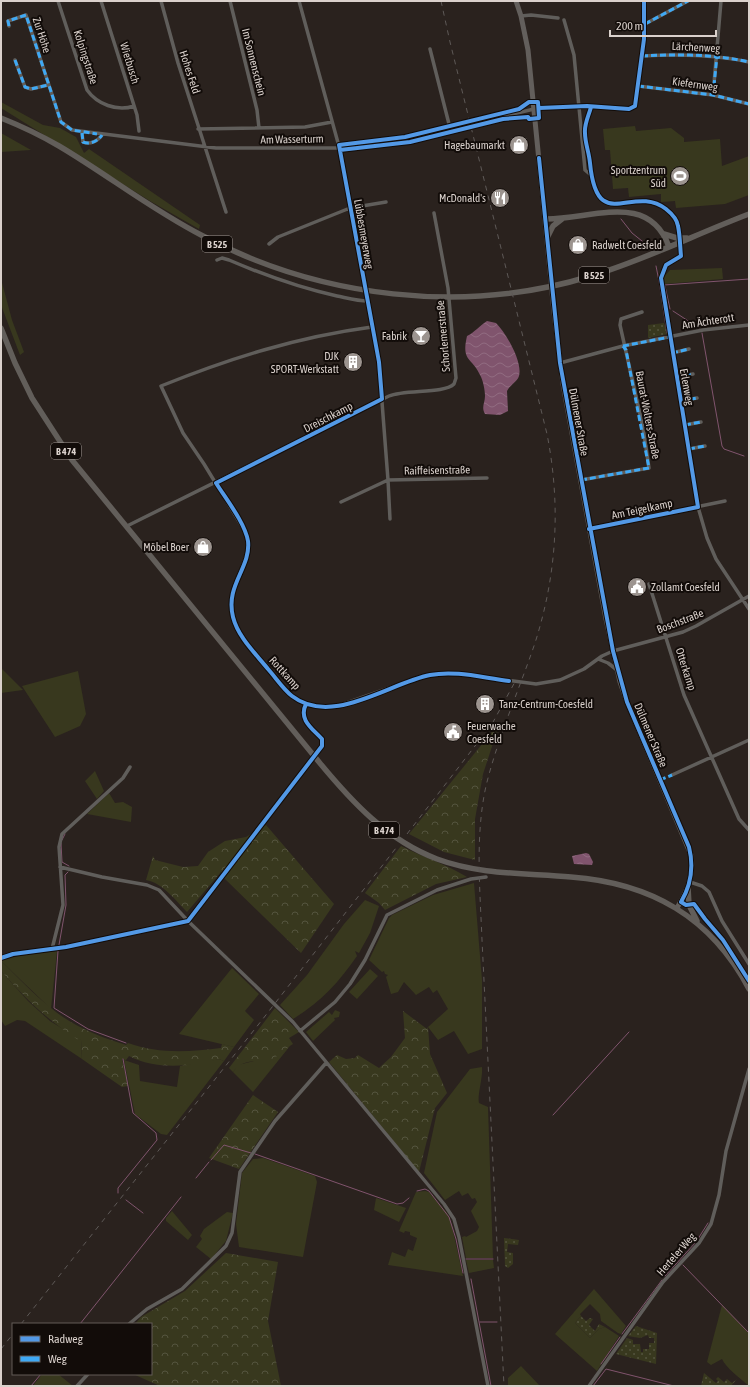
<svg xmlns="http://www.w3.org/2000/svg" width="750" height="1387" viewBox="0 0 750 1387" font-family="'Asap Condensed',sans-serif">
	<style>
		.grass { fill: #38381e }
		.forest { fill: url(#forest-crowns) }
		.park { fill: url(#park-dots) }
		.water { fill: url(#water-waves) }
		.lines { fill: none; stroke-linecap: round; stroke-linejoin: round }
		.stream { stroke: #80546d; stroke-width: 1 }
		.street { stroke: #605e5b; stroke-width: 3.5 }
		.secondary { stroke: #635f5c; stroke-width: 5 }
		.primary { stroke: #625e5a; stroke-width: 5.5 }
		.rail { stroke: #5e5957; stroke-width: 1; stroke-dasharray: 5 5; stroke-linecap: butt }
		.quiet { stroke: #3fa9f5; stroke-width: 3; stroke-dasharray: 6 3; stroke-linecap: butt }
		.cycleway-casing { stroke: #120c09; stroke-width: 6 }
		.cycleway { stroke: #5399e6; stroke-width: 4 }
		.labels { text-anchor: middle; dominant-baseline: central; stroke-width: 4; stroke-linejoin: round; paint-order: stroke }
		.shield { fill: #120c09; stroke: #9e9692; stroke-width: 1 }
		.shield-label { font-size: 10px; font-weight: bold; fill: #dad1cc }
		.street-label { font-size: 11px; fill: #dad1cc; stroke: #120c09 }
		.poi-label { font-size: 11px; fill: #dad1cc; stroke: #120c09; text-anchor: end }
	</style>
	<defs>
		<pattern id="forest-crowns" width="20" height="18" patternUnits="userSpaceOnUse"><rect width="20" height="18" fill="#38381e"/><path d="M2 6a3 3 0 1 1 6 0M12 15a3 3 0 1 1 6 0" fill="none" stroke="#54543e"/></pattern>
		<pattern id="park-dots" width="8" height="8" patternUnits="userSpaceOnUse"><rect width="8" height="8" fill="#38381e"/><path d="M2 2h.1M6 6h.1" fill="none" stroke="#54543e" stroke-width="1.8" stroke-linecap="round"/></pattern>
		<pattern id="water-waves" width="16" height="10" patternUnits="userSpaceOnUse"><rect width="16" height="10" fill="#80546d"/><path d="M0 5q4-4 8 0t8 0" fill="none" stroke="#916c81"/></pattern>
	</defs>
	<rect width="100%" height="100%" fill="#2a221e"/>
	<!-- grass -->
	<path class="grass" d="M1 102 43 125 60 128 76 137 84 153 89 149 200 225 199 229 150 201 1 108Z
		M635 126 636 131 671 128 684 138V142L720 139 722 166 749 156V195L725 204 676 208 675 201 661 202V194L629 197 628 188 613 189 610 150H605L603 129Z
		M1 133 31 150 1 152Z
		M722 268 723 279 664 284 663 278 670 270Z
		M1 279 12 320 24 352 20 355 1 305Z
		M1 668 23 690 1 693Z
		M78 671 86 714 80 726 55 737 22 686Z
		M95 771 104 791 97 799 85 781Z
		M109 793 115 803 123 802 132 807 131 822 87 814Z
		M474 883 482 980V1049L468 1054 454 1031 438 1040 428 1027 448 1009 437 990 433 993 429 987 416 995 404 982 398 992 391 994 386 977 388 975 385 974 384 971 382 972 369 960 389 918 392 915 433 895Z
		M365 900 379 906 370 933 359 953 355 951 357 956C339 982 321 1002 293 1019L280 1005 307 975 344 924Z
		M57 951 51 1009 1 961 18 956Z
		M232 968 259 994 245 1011 254 1020 234 1047 179 1034Z
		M370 969 378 976 357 999 349 992Z
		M1 971 28 1001 50 1021 81 1040 82 1059 25 1021 17 1020 5 1026 1 1020Z
		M335 1010 340 1012 339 1017 334 1018 335 1020 313 1041 306 1032 329 1012 332 1015Z
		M290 1046 253 1092 233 1072 238 1065 254 1061H261L282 1053Z
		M219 1059 224 1061 167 1135 161 1134 135 1114 124 1060 139 1065 140 1081 177 1087 180 1066Z
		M482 1067C483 1078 477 1096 479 1103L488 1107 493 1258H466L462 1237 465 1236 466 1237 477 1231 479 1227 471 1211 477 1202 475 1198 472 1199 468 1193 462 1196 459 1191 445 1200 424 1173 437 1112 470 1069Z
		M263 1158 315 1176 317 1182 303 1257 239 1247 236 1224 242 1173 253 1159Z
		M425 1191 429 1192 447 1213 451 1222 463 1276 388 1265 392 1252 405 1257 408 1249 413 1251 417 1238 410 1235V1232L405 1231 404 1233 399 1231 416 1192Z
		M376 1198 406 1208 399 1222 374 1210Z
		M172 1211 192 1235 188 1240 166 1221V1218Z
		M227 1212 233 1213 226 1241 211 1259 196 1247 202 1239 200 1236 204 1229Z
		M466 1260H493L494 1268 469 1273Z
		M594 1289 626 1326 621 1334 618 1333 601 1321 600 1314 590 1304 580 1314 581 1316 575 1323 590 1338 599 1329 605 1327 619 1336 597 1371 555 1334Z
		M722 1305 749 1333V1386C741 1379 726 1368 722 1359L711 1365 707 1362Z
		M521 1366 540 1386H508V1378Z
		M42 1374H58L73 1386H33Z"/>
	<!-- forest -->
	<path class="forest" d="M500 722 483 774 475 819V860L444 852 409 834Z
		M266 825 334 904 301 953 224 878 221 872 187 912C176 901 163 883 146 880L153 856 155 860 183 867 198 866 208 852 225 841 246 837Z
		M401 846C423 857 446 864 467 877L436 884 385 910 379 903 365 893Z
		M1 961C18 977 33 994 51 1008 72 1026 100 1037 126 1045L128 1043C157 1054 190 1052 221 1048L222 1044 234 1047 224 1061 219 1059C190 1067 156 1070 129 1056L126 1060 122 1059 128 1086 122 1087 82 1059 81 1040 77 1039C45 1018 26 999 1 971Z
		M275 1008 299 1032 289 1038 293 1044C288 1047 287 1049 283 1053 277 1057 274 1056 269 1062 256 1060 241 1060 233 1072L229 1068Z
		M403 1011 427 1029 428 1027 430 1054 447 1093 435 1108 419 1172 329 1062 337 1055 346 1059 355 1058 358 1055 379 1068 391 1057 405 1038Z
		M253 1095 278 1112 239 1169 209 1158Z
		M226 1253 278 1262 268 1321 281 1386H160L133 1374H151V1324H135L141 1317 185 1291Z"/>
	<!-- park -->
	<path class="park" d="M664 323 668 334 648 338V325Z
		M504 1238 519 1240 518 1245 508 1244 507 1252 513 1253V1264L508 1268 505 1266Z
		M581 1316 586 1321 590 1318 593 1319 589 1325 595 1331 599 1324 605 1327 599 1329 590 1338 575 1323Z
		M636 1326 657 1333 656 1364 616 1354 627 1338 633 1340V1344H640L641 1352H643V1349H649V1343H654V1338H649L648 1335 640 1338 628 1336Z
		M704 1373 716 1383 718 1381 716 1379 718 1377 724 1382 727 1379 732 1383 737 1379 731 1386H701Z"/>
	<!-- water -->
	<path class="water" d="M487 321 496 323C506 333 523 362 519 376 517 382 510 385 507 391L508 411 500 415 485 414C481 407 485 403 485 396 485 390 483 380 480 375 472 357 461 362 467 336 475 332 479 326 487 321Z
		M586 853 589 854 593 862 592 865 574 864 572 856Z"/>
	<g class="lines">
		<!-- stream -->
		<path class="stream" d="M621 219 632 233 647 245
			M656 266 659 281
			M659 281 667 333
			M664 285 749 279
			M665 286 670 309
			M673 311 699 328
			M702 333 722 446 724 449 744 456
			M62 840 65 834
			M61 843 62 862 69 866
			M59 945 66 905 65 875 68 872
			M58 951 54 1008 88 1029 126 1043
			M553 1115 629 1032
			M255 1154 397 1204 403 1203 409 1198
			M211 1160 224 1145 251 1153
			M196 1178 209 1162
			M417 1191 425 1189 429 1191 449 1217 456 1239 463 1273
			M118 1193V1188L157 1140 156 1133 133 1113 123 1059
			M126 1200 143 1213
			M466 1259H493
			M683 1265 749 1333
			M665 1276 696 1242 708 1223
			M471 1279 491 1386
			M480 1322H497
			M80 1324 181 1197
			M622 1334 662 1280
			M601 1364 620 1337
			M31 1386 41 1374
			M593 1386 606 1369 674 1386"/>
		<!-- street -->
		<path class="street" d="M58 1 87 90C97 104 117 112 134 106
			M101 1 137 115 139 131
			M161 1 178 63 226 212
			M230 1 257 110 259 128
			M299 1 340 150 379 363 388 480 341 502
			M521 16 531 15 558 18
			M564 20 574 55 585 170 592 176
			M645 24 688 1
			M9 26 8 21 26 15 61 122 72 130 216 148H336L405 140 534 109 587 106 631 109 636 102 642 56 645 29 644 1
			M430 49 450 128
			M642 56C678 54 713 54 749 62
			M15 60 25 87 31 89 48 85
			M638 86 713 95 749 104
			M713 95 721 1
			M198 129 305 127 332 122
			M82 133 83 142C90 145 98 141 102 135
			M269 244 278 237 350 208 386 202
			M217 260 222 258 229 260C264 275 300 288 337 296 347 298 357 301 368 301
			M664 269 661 278 698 507 707 538 716 559 749 609
			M372 327C297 337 231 358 161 386L183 433 204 464 246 533C254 560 230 579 231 606 231 615 234 624 239 632 247 646 284 691 297 699 308 706 322 708 335 707L415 679 437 674H461L536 684 560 680 584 669 602 656 613 651 683 632 696 626 749 596
			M672 353 689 349
			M560 363 623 346 703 330 749 325
			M676 377 693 374
			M681 401 697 398
			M685 425 701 422
			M689 449 705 446
			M581 480 649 468 643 428 620 325 621 319 642 312
			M390 519 388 480 487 478
			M127 526 389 396C405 389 444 394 454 384L456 378 448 288 434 213
			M589 529 725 501
			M649 584 684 695 739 819 749 830
			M598 659 608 663 617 670
			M672 775 749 740
			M60 867 102 877 147 885 159 890 188 921 293 1022 444 1204 454 1219 459 1237 488 1386
			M690 882 702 886 709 892 722 921 749 964
			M52 949 63 905 59 847 62 834 123 778 130 767
			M1 958 13 954 66 947 188 921 322 746V739C313 729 298 720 306 704
			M300 1031 335 1002 350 984 365 960 387 915 437 890 471 879 486 877
			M129 1324 147 1309 182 1289 226 1246 232 1233 240 1172 275 1121 326 1063
			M77 1386 88 1374
			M589 1386 663 1282 699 1243 711 1224 719 1195 726 1151 749 1069"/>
		<!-- secondary -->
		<path class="secondary" d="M516 1 521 16 528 50 554 312 563 384 606 619 620 682 627 702 691 855C694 875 687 891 677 908"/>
		<!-- primary -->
		<path class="primary" d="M1 118C21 126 40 135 59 146 108 175 152 210 203 236 320 298 464 315 591 276 645 260 696 234 749 214
			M545 219C590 220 649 190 669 247
			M664 234 677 238H687
			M547 238 553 226 562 219
			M1 328 15 363 32 398 72 460 319 762C352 802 387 840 437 859 480 875 526 873 571 877 651 883 711 917 749 989
			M688 887 689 905 697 921"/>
		<!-- rail -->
		<path class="rail" d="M441 1 450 42 547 434C561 505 557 574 535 643 519 690 498 737 486 786 475 836 480 889 482 940L504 1386
			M407 834 492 724 516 680
			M21 1324 262 1020 396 848
			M1 1349 13 1334"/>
		<!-- quiet -->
		<path class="quiet" d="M645 24 688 1
			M9 26 8 21 26 15 61 122 72 130 97 134
			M642 56C678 54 713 54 749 62
			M15 60 25 87 31 89 48 85
			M638 86 713 95 749 104
			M713 95 717 56
			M82 133 83 142C90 145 98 141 102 135
			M623 346 670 337
			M672 353 689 349
			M676 377 693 374
			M681 401 697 398
			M685 425 701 422
			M689 449 705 446
			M581 480 649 468 626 350 623 346
			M660 780 672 775"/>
		<!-- cycleway casing -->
		<g class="cycleway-casing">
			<path id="cycleway" d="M539 108 587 106 629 109 635 106 644 39V1
				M340 150 410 142 503 119 528 117 529 119 539 118 538 102H529L519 109 405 137 339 145 379 362 382 399 216 483C226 499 245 523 248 541 251 568 225 585 233 617 238 637 255 653 268 669 276 678 283 689 292 696 332 727 389 683 430 675 456 670 483 678 509 681
				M539 158 560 363 613 651 627 702 689 847C694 867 691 885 681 902L686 905 694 904 705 919 723 940 749 981
				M589 529 698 507 661 278 666 265 681 256C680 246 680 235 678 226 677 219 671 213 666 209 632 183 597 236 590 163 589 152 585 143 585 133 584 124 589 115 591 107
				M1 958 13 954 66 947 188 921 322 746V739C313 729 298 720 306 704"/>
		</g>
		<!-- cycleway -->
		<use href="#cycleway" class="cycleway"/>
	</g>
	<!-- icons -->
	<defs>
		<g id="shop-disc" transform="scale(1)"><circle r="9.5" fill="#9c948f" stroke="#120c09"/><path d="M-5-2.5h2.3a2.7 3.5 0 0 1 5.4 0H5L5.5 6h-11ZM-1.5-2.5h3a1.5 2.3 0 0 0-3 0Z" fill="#fff"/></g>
		<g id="stadium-disc" transform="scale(1)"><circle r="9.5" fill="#9c948f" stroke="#120c09"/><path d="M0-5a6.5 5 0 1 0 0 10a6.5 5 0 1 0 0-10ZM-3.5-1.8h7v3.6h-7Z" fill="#fff"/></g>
		<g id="restaurant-disc" transform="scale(1)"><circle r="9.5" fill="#9c948f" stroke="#120c09"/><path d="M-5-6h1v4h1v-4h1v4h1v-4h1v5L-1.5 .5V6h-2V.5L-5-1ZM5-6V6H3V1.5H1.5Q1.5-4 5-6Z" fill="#fff"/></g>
		<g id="bar-disc" transform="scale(1)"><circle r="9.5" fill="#9c948f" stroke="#120c09"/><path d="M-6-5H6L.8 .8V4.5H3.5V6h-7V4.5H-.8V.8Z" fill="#fff"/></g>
		<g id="building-disc" transform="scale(1)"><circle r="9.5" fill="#9c948f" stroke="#120c09"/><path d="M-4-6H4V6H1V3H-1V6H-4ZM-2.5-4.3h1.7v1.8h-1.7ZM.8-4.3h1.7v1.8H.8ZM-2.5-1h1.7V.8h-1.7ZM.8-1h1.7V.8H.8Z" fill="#fff"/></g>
		<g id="civic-disc" transform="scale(1)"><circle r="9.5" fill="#9c948f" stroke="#120c09"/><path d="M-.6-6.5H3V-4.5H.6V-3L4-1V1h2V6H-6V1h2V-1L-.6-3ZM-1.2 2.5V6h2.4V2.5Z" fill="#fff"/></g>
	</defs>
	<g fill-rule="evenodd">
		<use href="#shop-disc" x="519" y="145"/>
		<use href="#stadium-disc" x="680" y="176"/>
		<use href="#restaurant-disc" x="500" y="198"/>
		<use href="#shop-disc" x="578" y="245"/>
		<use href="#bar-disc" x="421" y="336"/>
		<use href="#building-disc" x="353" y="362"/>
		<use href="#shop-disc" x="203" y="547"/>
		<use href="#civic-disc" x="637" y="587"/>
		<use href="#building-disc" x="485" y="704"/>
		<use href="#civic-disc" x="453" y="732"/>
	</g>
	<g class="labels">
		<!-- shield labels -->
		<g class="shield">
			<rect x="202" y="236" width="30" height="16" rx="3"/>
			<rect x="579" y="267" width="30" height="16" rx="3"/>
			<rect x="51" y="443" width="30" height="16" rx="3"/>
			<rect x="369" y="822" width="30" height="16" rx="3"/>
		</g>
		<g class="shield-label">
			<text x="217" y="244">B 525</text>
			<text x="594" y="275">B 525</text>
			<text x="66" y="451">B 474</text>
			<text x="384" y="830">B 474</text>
		</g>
		<!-- street labels -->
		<g class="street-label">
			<text transform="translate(42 35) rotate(72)">Zur Höhe</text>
			<text transform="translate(696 47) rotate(3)">Lärchenweg</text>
			<text transform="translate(86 57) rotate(72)">Kolpingstraße</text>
			<text transform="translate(254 62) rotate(76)">Im Sonnenschein</text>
			<text transform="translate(130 63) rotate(73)">Wietbusch</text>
			<text transform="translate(190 72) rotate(72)">Hohes Feld</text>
			<text transform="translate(695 84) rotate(8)">Kiefernweg</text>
			<text transform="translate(292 139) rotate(-1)">Am Wasserturm</text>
			<text transform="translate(364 234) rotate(80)">Lübbesmeyerweg</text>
			<text transform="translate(708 321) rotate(-9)">Am Ächterott</text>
			<text transform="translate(443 336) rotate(-95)">Schorlemerstraße</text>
			<text transform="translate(687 387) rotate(80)">Erlenweg</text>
			<text transform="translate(648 415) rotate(79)">Baurat-Wolters-Straße</text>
			<text transform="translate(328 417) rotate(-27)">Dreischkamp</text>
			<text transform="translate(579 422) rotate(80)">Dülmener Straße</text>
			<text transform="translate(437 470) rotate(-1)">Raiffeisenstraße</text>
			<text transform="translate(642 509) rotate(-12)">Am Teigelkamp</text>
			<text transform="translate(680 621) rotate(-21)">Boschstraße</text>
			<text transform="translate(686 669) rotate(72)">Otterkamp</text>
			<text transform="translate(285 673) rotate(48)">Rottkamp</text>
			<text transform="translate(651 735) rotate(67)">Dülmener Straße</text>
			<text transform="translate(676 1254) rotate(-49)">Herteler Weg</text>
		</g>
		<!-- poi labels -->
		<g class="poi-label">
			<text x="505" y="145">Hagebaumarkt</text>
			<text x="666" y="170">Sportzentrum<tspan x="666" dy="13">Süd</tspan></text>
			<text x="486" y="198">McDonald's</text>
			<text x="592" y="245" text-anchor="start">Radwelt Coesfeld</text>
			<text x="407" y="336">Fabrik</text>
			<text x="339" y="356">DJK<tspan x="339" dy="13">SPORT-Werkstatt</tspan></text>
			<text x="189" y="547">Möbel Boer</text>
			<text x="651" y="587" text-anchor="start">Zollamt Coesfeld</text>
			<text x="499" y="704" text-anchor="start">Tanz-Centrum-Coesfeld</text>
			<text x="467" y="726" text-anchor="start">Feuerwache<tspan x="467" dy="13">Coesfeld</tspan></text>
		</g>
	</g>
	<!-- border -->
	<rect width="750" height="1387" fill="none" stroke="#dad1cc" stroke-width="4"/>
	<!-- legend -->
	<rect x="12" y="1323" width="140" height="52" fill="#120c09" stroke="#625b57"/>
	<rect x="20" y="1336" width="20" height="6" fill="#5399e6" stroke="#625b57"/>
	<text x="48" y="1343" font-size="12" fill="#dad1cc">Radweg</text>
	<rect x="20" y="1356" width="20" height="6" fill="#3fa9f5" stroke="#625b57"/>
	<text x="48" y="1363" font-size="12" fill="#dad1cc">Weg</text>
	<!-- scale -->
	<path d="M610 30v6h106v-6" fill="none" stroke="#dad1cc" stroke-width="2"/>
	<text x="616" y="30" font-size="12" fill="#dad1cc" stroke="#120c09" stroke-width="3" paint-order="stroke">200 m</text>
</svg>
